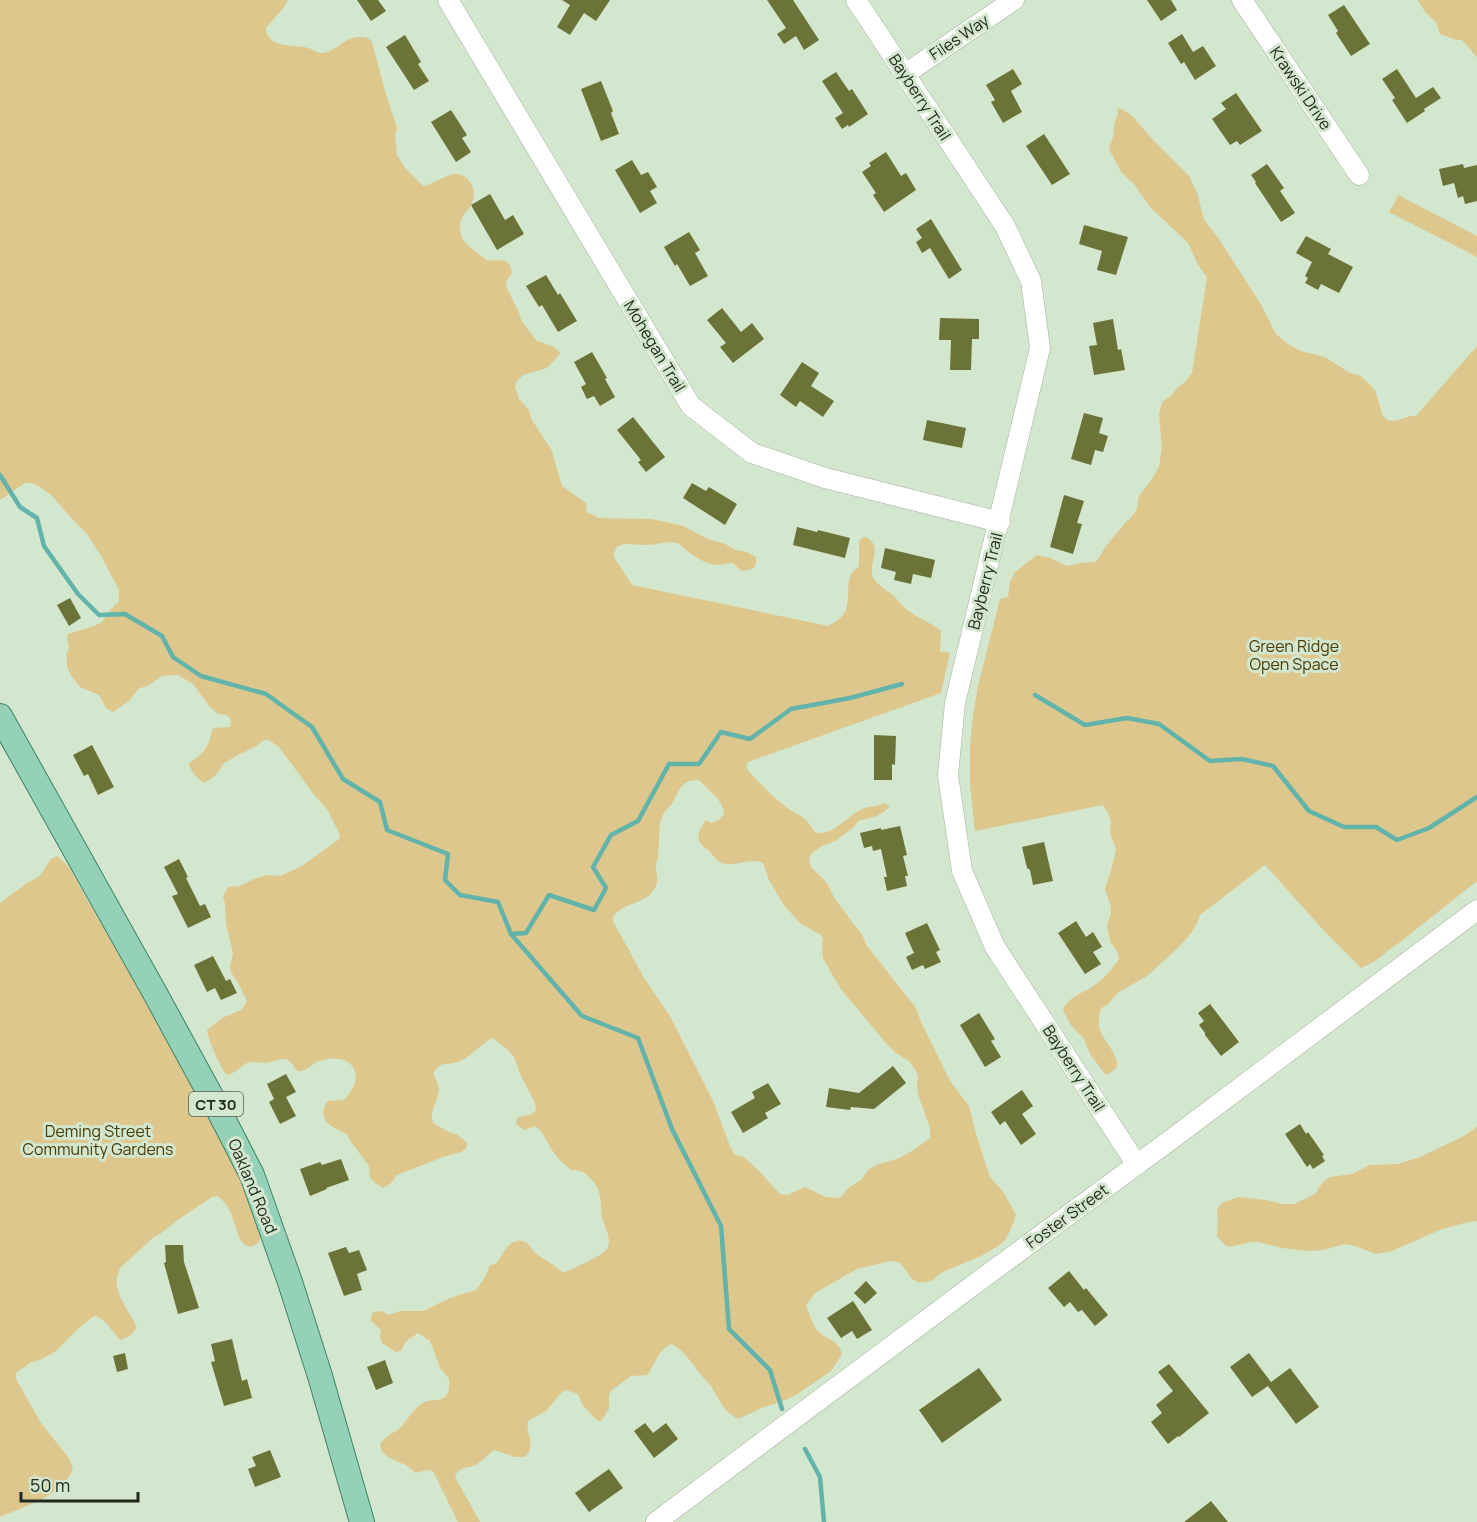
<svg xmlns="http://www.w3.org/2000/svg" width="1477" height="1522" viewBox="0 0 1477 1522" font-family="Manrope,sans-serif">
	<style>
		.green { fill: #ddc78d; fill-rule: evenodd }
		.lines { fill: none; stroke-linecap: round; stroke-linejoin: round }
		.stream { stroke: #62b4ab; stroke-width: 4.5 }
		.building { fill: #6c7339 }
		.minor-casing { stroke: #a2b49d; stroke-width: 21 }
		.major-casing { stroke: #3f8364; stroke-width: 26 }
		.minor { stroke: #fff; stroke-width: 20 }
		.major { stroke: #95d1b8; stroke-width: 24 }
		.labels { text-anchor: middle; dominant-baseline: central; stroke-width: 6; stroke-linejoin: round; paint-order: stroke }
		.shield { fill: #d3e7ce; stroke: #576254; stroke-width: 1.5 }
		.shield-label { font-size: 15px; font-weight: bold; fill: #222920 }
		.street-label { font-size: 16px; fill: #222920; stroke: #d3e7ce }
		.park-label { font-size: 16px; fill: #493a08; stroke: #d3e7ce }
	</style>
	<rect width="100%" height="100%" fill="#d3e7ce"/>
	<!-- green -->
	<path class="green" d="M0 0H288L284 7 266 28C267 49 294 44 308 48 313 49 316 53 321 53 339 52 345 32 368 38L372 42 385 91 397 128 395 136 397 155 405 168 422 185 425 186C431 184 449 174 455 174 468 174 477 188 473 200 469 214 456 215 461 234 463 245 478 252 486 260 499 262 509 255 512 273L507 280 506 286 519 313 522 322 537 341 552 346 559 351 560 354 547 368 523 375 517 381 515 387 519 399 529 410 532 420 552 451 562 486 586 503 587 512 599 518 652 519 683 526 708 539 725 544 736 550 747 552 756 557V563L754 568 748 570 741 571 733 563C728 563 723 565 718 565 708 565 697 558 688 552 684 549 682 545 677 543 666 540 655 546 644 545 633 545 613 539 614 557L632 585 828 626C846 617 848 610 848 591 849 587 848 581 850 577 851 572 856 569 859 566V541L863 537H866C885 547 866 564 874 579 879 586 886 590 892 594 898 599 902 607 909 611 919 619 932 623 941 631L940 651 950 653 941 693 748 762 746 767C755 780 776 800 789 809 795 813 801 815 805 819 812 824 812 835 822 833 837 831 848 816 862 809 869 806 877 807 884 803L889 806V808L877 816 858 821 853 828 835 841 822 846 812 853 809 858 811 867 827 883 835 899 862 935 867 946 916 1008 921 1022 950 1081 969 1106 976 1134 990 1177 1004 1193 1016 1215C1013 1223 1009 1237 1002 1243 984 1257 962 1263 943 1272 938 1274 936 1278 932 1280 928 1282 922 1283 918 1282 905 1278 907 1260 890 1261L857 1269 815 1293 807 1304V1307C808 1313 814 1326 817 1330 825 1340 838 1338 842 1354L831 1371 796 1395 781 1402 764 1407 738 1419C724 1412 718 1398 711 1386 708 1382 704 1379 701 1375 692 1364 685 1351 672 1344 657 1350 656 1364 647 1375L631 1376 612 1390 609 1395V1409L601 1421H598L583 1406 578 1394 566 1390 563 1391 546 1411 528 1421C525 1434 537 1444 525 1457H515L494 1450C488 1454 482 1462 475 1465 466 1470 460 1465 455 1477L480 1522H458L433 1471 427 1470 415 1473C405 1459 382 1462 380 1444 386 1435 391 1435 399 1429 407 1422 415 1405 425 1402 433 1399 443 1402 447 1394 450 1390 449 1384 449 1379L440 1368 430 1341 418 1333 405 1342 402 1350 396 1352 382 1343 380 1338 381 1330 370 1320 373 1312 381 1311 389 1315 400 1311H423L450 1298 476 1290 485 1277 490 1265 496 1264C503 1253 513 1232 528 1244 530 1246 532 1249 534 1252 543 1259 554 1264 562 1272H565C575 1267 601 1257 607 1249 612 1240 606 1230 603 1221 599 1204 604 1190 589 1177 584 1172 580 1170 572 1170 562 1164 555 1155 549 1145 544 1137 543 1131 535 1126L524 1130 517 1125 516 1122 518 1117 532 1114 536 1110 535 1103 521 1076 514 1057 509 1051 493 1038C481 1043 472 1056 460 1061 454 1064 446 1063 440 1065 427 1076 439 1078 439 1090 438 1102 429 1110 433 1123L449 1132 458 1135 467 1143 466 1149 461 1152 446 1156 397 1175 390 1184 383 1188 374 1182 370 1178 369 1166 351 1142 347 1134C332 1127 316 1122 327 1101L344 1100C367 1077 354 1052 323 1060 315 1061 309 1069 302 1071 293 1073 294 1059 284 1059 278 1059 272 1062 266 1063 259 1063 254 1061 247 1063 240 1067 236 1073 227 1075 221 1069 208 1040 207 1030L222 1018 241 1010 246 1003V999L239 985 231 972 230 967 233 953 226 924 225 904 223 896 228 887 239 886 254 879 268 875 280 876 302 866 338 840 340 835 327 809 315 796 279 747 269 740H264L255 747 240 754 224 763 215 776 205 783C198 780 190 771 189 763 204 754 209 747 212 730L214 728 229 727 231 725V720L227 715 218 714 210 707 193 684 178 675 162 676 149 685 138 689 129 701 113 712 106 708 99 695 80 687 71 675 67 667V661L66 655 69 648 67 637 68 634 94 626 102 622 112 608 119 602V590L101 556 87 534 76 523 51 495 37 485 31 483H25L0 500ZM699 780 718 799 724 810C724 818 717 821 711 823L706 820C700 828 694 838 703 846 708 852 705 846 710 852 716 858 717 862 725 864 738 866 751 857 763 863L769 880 783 904 800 923 821 935 823 940 822 946 823 958 840 988 885 1042 896 1053 909 1061 916 1071 918 1077 917 1085 918 1094 930 1128V1138L918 1147 900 1158 876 1165 868 1170 861 1180 848 1188 843 1195 839 1198 826 1197 805 1187 788 1195 780 1194 760 1172 744 1157 735 1155 730 1146 713 1101 670 1016 644 978 613 921V917C625 900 645 907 656 886 659 879 656 874 656 867 656 863 658 858 658 854 660 842 658 828 662 817 664 811 670 807 673 802 680 789 681 780 699 780Z
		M1418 0H1477V57L1462 40H1456L1440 34 1436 22 1425 12Z
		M1119 108 1130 114 1135 119 1153 140 1189 176 1197 192 1204 220 1219 239 1251 289 1262 306 1276 334 1288 344 1301 351 1325 357 1350 373 1356 374 1362 377 1375 390 1381 410 1383 416 1387 420 1395 421 1411 416H1416L1477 346V881L1399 943C1386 951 1376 963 1361 968L1326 933 1265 865 1200 915 1196 925 1192 932 1179 947 1147 976 1119 992 1107 1005 1101 1008C1100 1013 1098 1021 1099 1027 1101 1038 1122 1058 1116 1068 1116 1069 1109 1074 1108 1074H1105L1090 1054 1084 1039 1070 1024 1063 1010C1068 996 1085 993 1096 984 1105 977 1113 968 1119 959L1118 953 1110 941 1107 925 1111 913V907L1105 889 1112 867 1116 849 1110 833 1111 821 1109 815 1103 805 975 831 970 785V745L973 716 978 686 1000 599 1008 597 1010 582 1015 572 1037 555 1050 558 1067 566 1081 563 1096 562 1106 546 1126 522 1135 513 1137 507 1139 496 1150 482 1159 467 1162 447 1159 415 1162 402 1172 395 1177 388 1185 382 1192 373 1207 277 1198 265 1188 243 1150 207 1134 184 1121 172 1110 151 1109 146C1114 138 1114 134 1114 125 1115 118 1119 118 1117 110Z
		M1398 195 1477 236V257L1389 212 1393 206Z
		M57 856C73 866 81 892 92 908L245 1174 261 1232C261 1238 260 1242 255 1245 241 1254 235 1224 232 1216 230 1209 224 1201 218 1196L212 1197 179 1219 160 1234 154 1237 121 1267C108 1287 128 1309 137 1327L130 1336 121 1340C111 1333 107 1318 94 1316L80 1327 56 1351 42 1359 30 1363 16 1373V1379L41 1423 68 1457 73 1468C65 1495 23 1507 0 1517V903L27 883 40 876 51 859Z
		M1477 1127V1221L1464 1223 1440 1230 1392 1251 1376 1254 1355 1246 1344 1244 1324 1250 1309 1251 1282 1248 1258 1242H1251L1229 1247 1224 1244 1217 1236 1218 1220 1217 1209 1222 1203 1239 1197 1266 1200 1283 1204H1294L1315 1194 1323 1182 1330 1177 1352 1174 1370 1165 1398 1164 1420 1157 1462 1137Z"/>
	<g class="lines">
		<!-- stream -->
		<path class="stream" d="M0 475 20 507 37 518 44 546 78 594 99 615 125 614 162 636 173 657 201 676 266 694 312 727 343 779 380 802 387 830 448 854 445 880 460 895 498 902 511 934 526 933 549 895 594 910 606 888 593 867 611 835 638 821 669 764H699L721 732 750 739 791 709 850 698 902 684
			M1035 695 1085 725 1127 718 1159 724 1210 761 1242 759 1273 766 1309 811 1344 827H1376L1397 840 1429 828 1477 797
			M511 934 582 1016 638 1038 672 1129 721 1226 729 1329 770 1370 782 1409
			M805 1449 820 1477 824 1522"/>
	</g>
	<!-- building -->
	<path class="building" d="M357 0H378L386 11 371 21Z
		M562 0H610L596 21 584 13 570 35 557 27 570 5Z
		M767 0H793L819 40 804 50 796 36 784 44 777 34 786 28Z
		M1147 0H1171L1177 10 1161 21Z
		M1344 5 1370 44 1351 56 1336 33 1338 31 1328 15Z
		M1182 34 1193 52 1203 46 1216 66 1195 80 1184 62 1181 64 1168 43Z
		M405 35 421 62 418 64 429 81 414 90 386 47Z
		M1013 69 1022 84 1011 91 1022 112 1003 123 991 102 995 100 986 85Z
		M1397 69 1416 98 1433 87 1441 98 1424 109 1425 111 1407 123 1392 100 1395 98 1382 79Z
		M836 72 849 91 852 89 868 114 849 127 848 125 842 129 835 118 843 113 822 81Z
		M601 81 613 111 611 113 619 134 601 141 581 89Z
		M1236 93 1262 131 1240 145 1237 141 1230 145 1212 119 1226 109 1221 103Z
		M451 110 467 135 462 138 471 152 456 162 431 122Z
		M1044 134 1070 174 1052 185 1026 146Z
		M886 152 901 176 906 173 916 190 884 212 873 195 876 193 862 172 871 166 869 163Z
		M632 160 641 175 648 172 657 187 650 191 657 203 640 213 615 170Z
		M1267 164 1284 188 1280 191 1295 213 1281 222 1255 183 1256 182 1251 175Z
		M1463 164 1464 168 1477 165V201L1465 204 1463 196 1458 198 1454 183 1443 186 1439 169Z
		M490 194 505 220 513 215 524 234 497 250 471 205Z
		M931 219 962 270 949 279 930 248 922 253 916 242 922 238 916 229Z
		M1084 225 1128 237 1116 275 1097 270 1102 251 1079 244Z
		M689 232 700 250 695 253 708 276 690 286 677 264 675 266 664 247Z
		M1306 236 1331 249 1328 254 1353 267 1339 293 1321 284 1318 290 1305 283 1308 278 1305 276 1312 262 1296 253Z
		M546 275 558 295 560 293 577 321 558 332 542 305 539 307 526 286Z
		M722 308 741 332 752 323 764 339 733 363 720 347 726 343 707 320Z
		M940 318 979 319V339H972L971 370H950L951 340H939Z
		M1113 319 1118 350 1121 349 1125 370 1094 375 1089 346 1097 345 1093 323Z
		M592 352 607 378 605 379 615 397 600 406 594 396 587 399 581 387 586 384 574 362Z
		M802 362 819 373 811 386 834 401 823 417 800 401 796 407 780 395Z
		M1084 413 1103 418 1099 433 1108 436 1103 452 1095 450 1091 465 1071 459Z
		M633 417 665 457 646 472 638 462 641 460 617 430Z
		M927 420 966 428 962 448 923 440Z
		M692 483 706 491 709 487 737 504 725 525 683 498Z
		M1064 495 1084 501 1077 523 1082 524 1073 554 1050 547Z
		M797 527 817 532 818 530 850 538 845 558 793 545Z
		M885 548 935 560 931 578 913 574 911 584 894 580 896 572 881 568Z
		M70 598 81 618 69 626 57 605Z
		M874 735 896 736 895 765 892 764V780H874Z
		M92 745 114 787 98 795 88 774 84 776 73 755Z
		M900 826 907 855 903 856 908 876H905L907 886 887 891 884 877H887L881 849 873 851 872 846 864 848 860 833 881 828V830Z
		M1044 842 1053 881 1033 885 1030 870 1027 868 1022 847Z
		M179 859 188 877 186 878 200 906 205 904 211 917 188 928 172 896 178 894 164 867Z
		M1076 921 1086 937 1093 932 1102 947 1093 952 1101 964 1085 974 1058 933Z
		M927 923 940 950 936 952 941 962 925 969 923 965 912 970 906 957 914 953 905 933Z
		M213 956 226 981 230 979 237 993 221 1000 215 988 207 992 194 965Z
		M1210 1004 1239 1042 1221 1056 1205 1035V1033L1199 1025 1204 1021 1198 1013Z
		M979 1013 995 1039 991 1041 1001 1057 985 1067 960 1025Z
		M893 1066 906 1083 874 1109 851 1107 850 1110 826 1107 829 1088 859 1093Z
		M286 1074 296 1092 286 1097 296 1116 280 1124 269 1102 274 1099 267 1084Z
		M768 1083 781 1104 765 1113 768 1118 743 1133 731 1112 755 1098 752 1092Z
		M1022 1090 1033 1106 1022 1114 1036 1134 1021 1145 1005 1121 1000 1125 991 1112Z
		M1300 1124 1306 1134 1308 1132 1324 1155 1322 1156 1325 1161 1313 1169 1310 1164 1307 1167 1285 1134Z
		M341 1159 349 1180 326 1188 327 1189 310 1196 300 1169 320 1162 322 1165Z
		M165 1245H183L184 1262 199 1308 178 1314 164 1263 166 1262Z
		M346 1247 349 1253 359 1250 367 1270 357 1274 362 1290 344 1296 328 1253Z
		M1069 1271 1084 1290 1086 1288 1108 1315 1095 1326 1082 1310 1078 1312 1070 1302 1064 1307 1048 1288Z
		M866 1281 877 1293 865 1304 854 1293Z
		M853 1301 872 1330 857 1339 852 1331 841 1338 827 1318Z
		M232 1339 242 1381 247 1379 252 1398 224 1406 211 1362 215 1361 211 1344Z
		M125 1353 128 1369 117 1372 113 1356Z
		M1249 1353 1271 1382 1290 1368 1319 1407 1296 1424 1268 1386 1252 1397 1230 1367Z
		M385 1360 393 1383 376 1390 367 1367Z
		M1169 1364 1209 1413 1179 1437 1178 1436 1168 1444 1151 1422 1162 1413 1156 1405 1173 1391 1158 1372Z
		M979 1368 1002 1400 942 1443 919 1410Z
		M645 1423 653 1433 666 1423 678 1439 654 1458 634 1431Z
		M270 1450 281 1477 255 1487 248 1469 256 1466 252 1457Z
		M609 1469 623 1488 589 1512 575 1493Z
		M1211 1501 1228 1522H1184Z"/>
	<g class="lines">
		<!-- minor casing -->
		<g class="minor-casing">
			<path id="minor" d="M448 0 691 406 752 453 825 478 1000 522
				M856 0 1005 226 1031 281 1040 348 955 703 948 775 962 871 995 947 1137 1165
				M1242 0 1359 175
				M905 74 1014 0
				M656 1522 972 1286 1173 1138 1477 910"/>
		</g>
		<!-- major casing -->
		<g class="major-casing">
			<path id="major" d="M0 716 156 995 217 1107 252 1175 290 1282 320 1376 362 1522"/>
		</g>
		<!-- minor -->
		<use href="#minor" class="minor"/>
		<!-- major -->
		<use href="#major" class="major"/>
	</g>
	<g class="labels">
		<!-- shield labels -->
		<rect class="shield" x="189" y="1092" width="54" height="24" rx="4.5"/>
		<g class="shield-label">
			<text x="216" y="1104">CT 30</text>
		</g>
		<!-- street labels -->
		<g class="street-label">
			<text transform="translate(959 37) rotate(-34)">Files Way</text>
			<text transform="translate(1301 88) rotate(56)">Krawski Drive</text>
			<text transform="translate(920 97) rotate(57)">Bayberry Trail</text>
			<text transform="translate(655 346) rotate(59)">Mohegan Trail</text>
			<text transform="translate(985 581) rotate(-76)">Bayberry Trail</text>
			<text transform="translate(1074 1068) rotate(57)">Bayberry Trail</text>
			<text transform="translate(253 1186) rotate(67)">Oakland Road</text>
			<text transform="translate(1067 1216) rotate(-36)">Foster Street</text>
		</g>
		<!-- park labels -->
		<g class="park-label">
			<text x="1294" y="646">Green Ridge<tspan x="1294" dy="18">Open Space</tspan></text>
			<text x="98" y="1131">Deming Street<tspan x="98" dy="18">Community Gardens</tspan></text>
		</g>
	</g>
	<!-- scale -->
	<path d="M21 1492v9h117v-9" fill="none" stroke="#222920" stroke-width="3"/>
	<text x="30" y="1492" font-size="18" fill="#222920" stroke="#d3e7ce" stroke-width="4.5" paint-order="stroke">50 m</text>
</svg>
